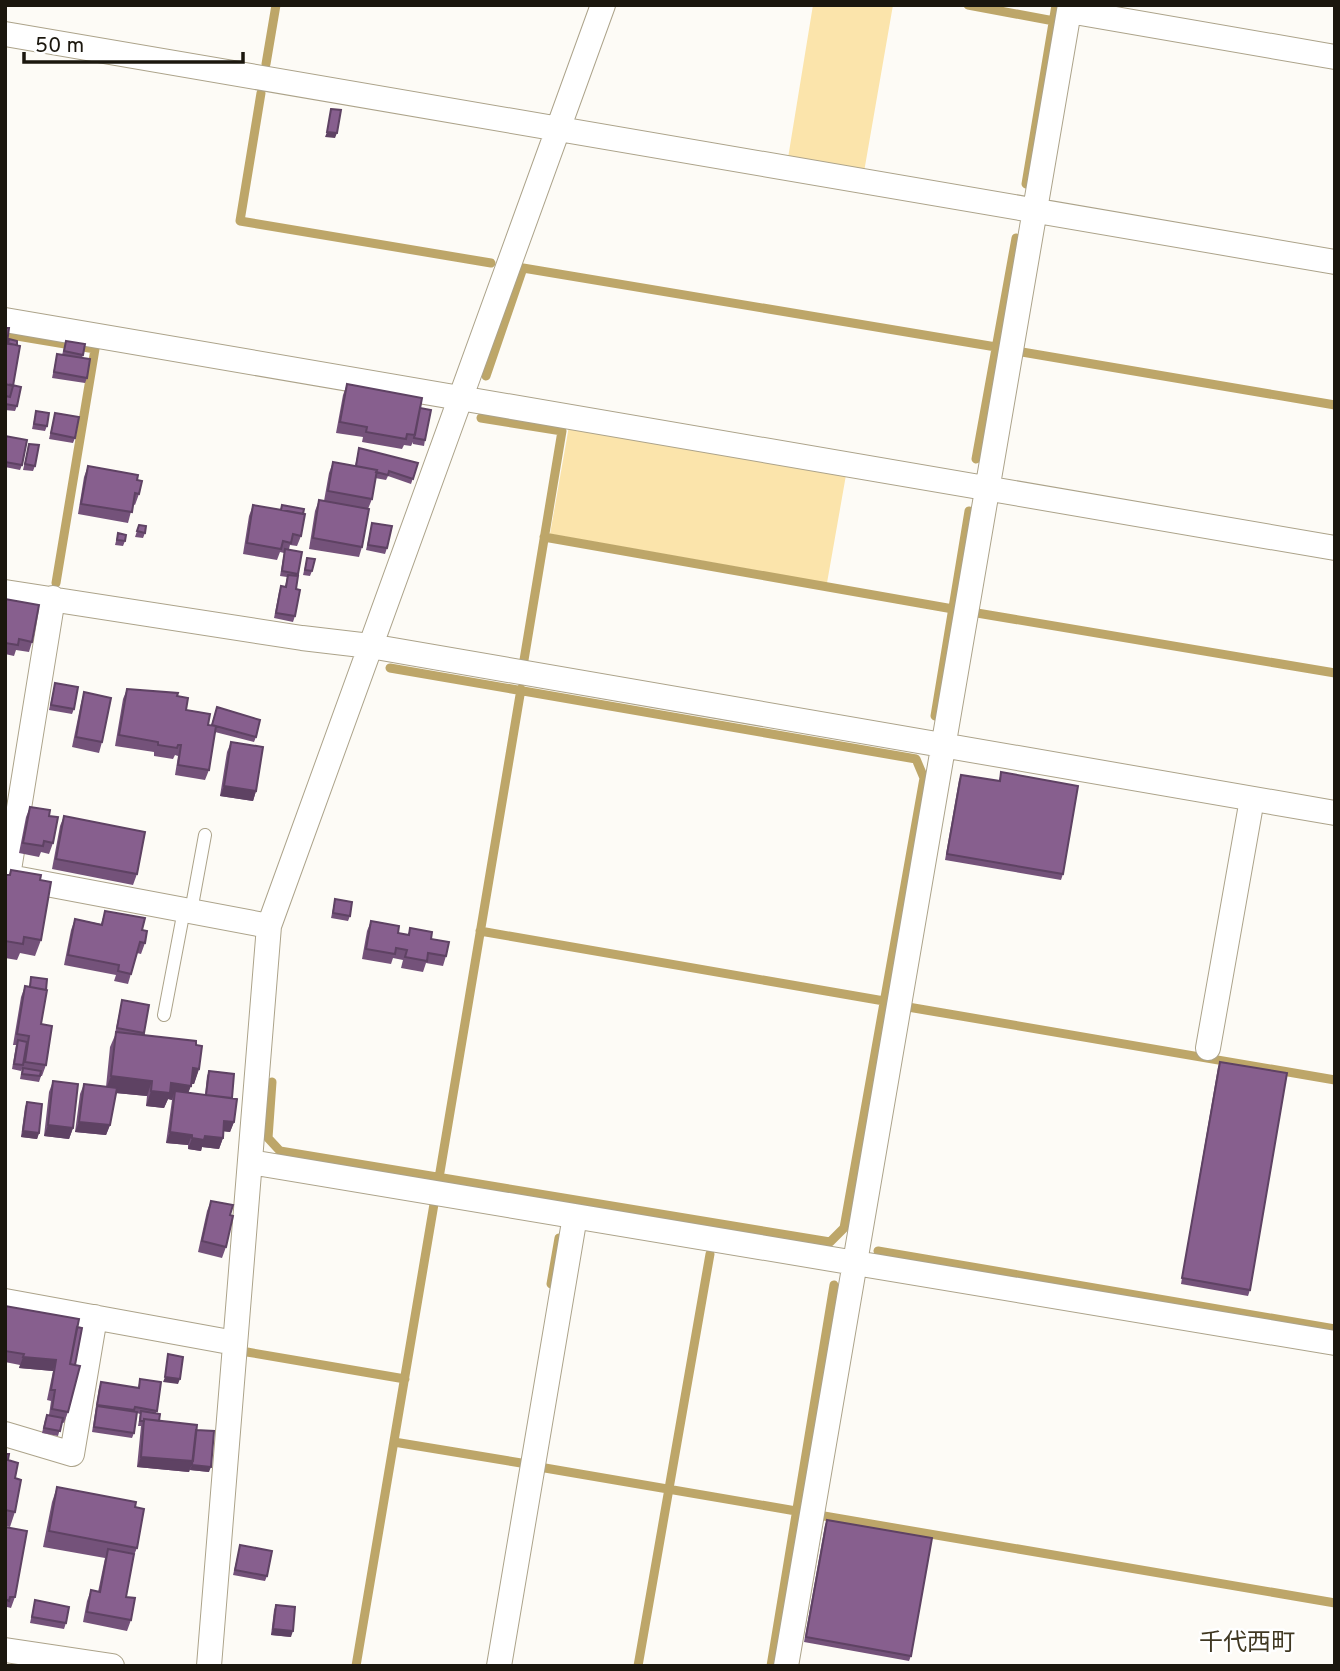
<svg xmlns="http://www.w3.org/2000/svg" width="1340" height="1671" viewBox="0 0 1340 1671" font-family="Overpass,'Noto Sans JP',sans-serif">
	<style>
		.green { fill: #fbe4ab }
		.lines { fill: none; stroke-linecap: round; stroke-linejoin: round }
		.stream { stroke: #bda669; stroke-width: 9 }
		.service-casing { stroke: #aca38a; stroke-width: 14 }
		.minor-casing { stroke: #aca38a; stroke-width: 26 }
		.service { stroke: #fff; stroke-width: 12 }
		.minor { stroke: #fff; stroke-width: 24 }
		.wall { fill: #74527a }
		.shaded-wall { fill: #5e4263 }
		.building { fill: #875f8e; stroke: #5e4263; stroke-width: 2 }
		.labels { text-anchor: middle; dominant-baseline: central; stroke-width: 5; stroke-linejoin: round; paint-order: stroke }
		.quarter-label { font-size: 24px; fill: #403822; stroke: #fff }
	</style>
	<rect width="100%" height="100%" fill="#fdfbf6"/>
	<!-- green -->
	<path class="green" d="M813 5H893L864 172 788 158Z
		M569 426 846 475 827 583 550 534Z"/>
	<g class="lines">
		<!-- stream -->
		<path class="stream" d="M968 5 1054 21
			M266 64 276 5
			M261 93 240 221 491 263
			M1026 184 1056 5
			M5 334 95 349 56 583
			M1022 352 1335 405
			M486 376 523 268 996 347
			M481 418 562 431 524 660
			M976 459 1016 238
			M544 537 953 609
			M977 613 1335 673
			M935 716 969 511
			M480 931 884 1001
			M908 1007 1335 1080
			M272 1082 268 1138 280 1151 830 1242 844 1228 924 778 916 759 390 668
			M439 1178 521 689
			M878 1251 1335 1329
			M551 1284 559 1238
			M247 1352 405 1379
			M394 1442 521 1463
			M545 1468 796 1511
			M824 1516 1335 1603
			M356 1666 434 1204
			M638 1666 710 1254
			M771 1666 834 1285"/>
		<!-- service casing -->
		<g class="service-casing">
			<path id="service" d="M191 911 205 835
				M164 1015 184 910"/>
		</g>
		<!-- minor casing -->
		<g class="minor-casing">
			<path id="minor" d="M1069 11 1335 57
				M5 34 1335 262
				M5 320 1335 548
				M5 592 302 638 370 646 1335 813
				M8 876 53 598
				M20 879 269 926
				M1208 1048 1252 799
				M250 1162 1335 1343
				M5 1301 235 1343
				M5 1434 72 1454 95 1317
				M5 1650 112 1666
				M209 1666 269 926 603 5
				M499 1666 575 1216
				M786 1666 1070 5"/>
		</g>
		<!-- service -->
		<use href="#service" class="service"/>
		<!-- minor -->
		<use href="#minor" class="minor"/>
	</g>
	<!-- wall -->
	<path class="wall" d="M5 328 7 343 9 339 13 385 17 406 15 411 5 410Z
		M66 341 83 355 82 358 87 378 85 383 52 378 57 354 62 355Z
		M347 384 420 408 425 440 424 446 413 444V442L411 446 404 445 402 449 362 442 363 437 336 433 343 395Z
		M36 411 47 426 45 431 32 429Z
		M55 413 75 438 73 443 49 439Z
		M5 436 22 465 20 470 5 467Z
		M29 444 35 466 33 471 23 470Z
		M359 448 418 463 411 484 388 476 386 480 375 478 372 499 368 509 362 547 359 557 309 549 315 511 319 500 324 501 329 473 333 462 355 466Z
		M88 466 137 480 139 494 135 505 133 504 128 523 78 514 84 477Z
		M253 505 280 510 282 505 301 536 297 546 290 545 289 549 298 574 296 589 295 616 293 622 274 618 279 592 281 586 285 587 287 577 280 576 284 553 280 552 277 560 243 554 249 516Z
		M372 523 387 548 385 554 366 550Z
		M139 525 145 533 143 538 135 537Z
		M118 533 125 541 123 546 115 545Z
		M307 558 312 571 310 576 303 575Z
		M5 599 32 642 29 652 16 650 14 656 5 654Z
		M55 683 74 709 72 714 49 710Z
		M127 689 177 696 186 710 208 725 211 726 217 707 256 737 254 742 215 732 209 770 205 780 175 775 178 756 175 755 173 759 154 756V752L115 746 123 699Z
		M84 692 102 742 99 753 72 747 81 703Z
		M231 742 256 791 253 801 220 796 227 752Z
		M1001 772 1063 874 1061 880 945 860 959 780 961 775 999 781Z
		M30 807 49 816 53 843 49 854 41 852 39 857 19 853 26 817Z
		M64 816 137 874 133 885 52 869 60 826Z
		M11 870 40 880 41 940 35 956 20 953 17 960 5 958V875H9Z
		M335 899 350 916 348 921 331 918Z
		M105 911 142 930 145 943 141 954 137 953 128 984 114 981 116 975 64 965 71 930 75 919 101 924Z
		M371 921 398 933 408 935 410 928 431 939 446 956 443 966 426 963 423 972 401 968 403 960 393 958 391 964 362 959 367 931Z
		M31 977 41 1024 46 1065 42 1076H41L39 1082 20 1079 22 1069 21 1071 12 1069 16 1045H13L21 997 25 986 29 987Z
		M122 1000 144 1033 143 1035 196 1045 199 1069 194 1084H191L188 1093 205 1095 207 1076 209 1071 232 1098 234 1122 230 1132 223 1131V1138L219 1149 202 1147 201 1151 188 1149V1145L166 1143 172 1100 168 1099 164 1108 146 1106 147 1096 116 1093 110 1125 106 1135 75 1132 80 1094 84 1084 106 1087 110 1047 116 1033H115Z
		M1220 1062 1250 1290 1248 1296 1181 1284 1218 1067Z
		M53 1081 73 1128 69 1139 44 1136 49 1092Z
		M27 1102 39 1133 37 1139 21 1137 25 1107Z
		M211 1201 230 1215 226 1247 222 1258 198 1252 207 1211Z
		M5 1306 77 1327 75 1365 68 1412 64 1423 62 1422 58 1436 42 1433 45 1420 47 1415H49L51 1401 47 1400 53 1371 19 1368 20 1365 5 1362Z
		M140 1379 157 1411 156 1413 159 1421 196 1430 209 1472 190 1470V1468L189 1472 137 1467 141 1426H138L140 1414 137 1413 134 1433 132 1438 92 1432 99 1388 101 1382 138 1388Z
		M5 1454 15 1478V1512L10 1527 5 1526Z
		M57 1487 135 1507 137 1548 134 1555 126 1597 131 1620 127 1631 83 1622 87 1601 91 1590 98 1592 105 1558 43 1547 52 1502Z
		M827 1520 911 1656 909 1661 804 1642 825 1525Z
		M5 1527 15 1597 11 1608 7 1607 5 1611Z
		M240 1545 267 1576 265 1581 233 1575Z
		M35 1600 66 1623 64 1629 30 1623Z
		M276 1605 291 1637 271 1635 274 1610Z"/>
	<!-- shaded-wall -->
	<path class="shaded-wall" d="M327 132 337 133 335 138 325 137Z
		M224 786 256 791 253 801 220 796Z
		M193 1068 199 1069 194 1084H187Z
		M111 1076 152 1081 147 1096 105 1092Z
		M171 1083 191 1086 185 1101 175 1091 172 1100 168 1099 164 1108 146 1106 151 1091Z
		M224 1121 234 1122 230 1132 221 1131Z
		M79 1122 110 1125 106 1135 75 1132Z
		M48 1125 73 1128 69 1139 44 1136Z
		M23 1131 39 1133 37 1139 21 1137Z
		M170 1132 192 1135 188 1145 166 1143Z
		M205 1136 223 1138 219 1149 202 1147 201 1151 188 1149 192 1138Z
		M23 1357 56 1360 53 1371 19 1368Z
		M165 1377 180 1379 178 1384 163 1382Z
		M141 1457 193 1461 189 1472 137 1467Z
		M192 1465 211 1467 209 1472 190 1470Z
		M273 1629 293 1631 291 1637 271 1635Z"/>
	<!-- building -->
	<path class="building" d="M331 109 341 110 337 133 327 132Z
		M5 328H9L7 343 20 346 13 386 5 384Z
		M9 339 17 341V345L8 344Z
		M66 341 85 344 83 355 64 351Z
		M57 354 90 359 87 378 54 372Z
		M347 384 422 398 415 435 407 434 406 439 366 432 367 427 340 422Z
		M12 385 21 387 17 406 5 404 6 396 10 397 13 386Z
		M420 408 431 410 425 440 414 438Z
		M36 411 49 413 47 426 34 424Z
		M55 413 79 417 75 438 51 433Z
		M5 436 27 440 22 465 5 462Z
		M29 444 39 445 35 466 25 464Z
		M359 448 418 463 413 479 389 471 388 475 376 472 377 470 356 466Z
		M333 462 377 470 372 499 328 491Z
		M88 466 138 475 137 480 142 481 139 494 135 493 132 512 81 504Z
		M319 500 369 509 362 547 313 538Z
		M253 505 305 514 301 536 293 534 291 543 283 541 281 549 247 543Z
		M282 505 304 509 303 514 281 510Z
		M372 523 392 526 387 548 368 545Z
		M139 525 146 526 145 533 137 531Z
		M118 533 126 535 125 541 117 540Z
		M285 549 302 552 298 574 282 571Z
		M307 558 315 559 312 571 305 570Z
		M288 575 298 576 296 589 300 590 295 616 276 613 281 586 286 587Z
		M5 599 39 605 32 642 19 639 18 645 5 643Z
		M55 683 78 687 74 709 51 705Z
		M127 689 178 693 177 696 188 698 186 710 210 714 208 725 216 726 209 770 178 765 181 745H178L177 748 158 745V742L119 735Z
		M84 692 111 698 102 742 76 737Z
		M217 707 260 720 256 737 212 725Z
		M231 742 263 747 256 791 224 786Z
		M1001 772 1078 786 1063 874 947 854 961 775 1000 781Z
		M30 807 50 810 49 816 58 817 53 843 44 841 43 846 23 843Z
		M64 816 145 832 137 874 56 859Z
		M11 870 41 875 40 880 51 882 41 940 24 937 23 944 5 941V875H10Z
		M335 899 352 902 350 916 333 913Z
		M105 911 145 918 142 930 147 931 145 943 140 942 131 974 118 971 119 965 68 955 75 919 102 925Z
		M371 921 399 926 398 933 409 935 410 928 432 932 431 939 449 942 446 956 428 953 427 961 405 957 407 950 396 948 395 954 366 949Z
		M31 977 47 979 46 990 30 987Z
		M25 986 47 990 41 1024 52 1026 46 1065 25 1062 29 1036 17 1034Z
		M122 1000 149 1005 144 1033 117 1028Z
		M116 1032 196 1041V1045L202 1046 199 1069 193 1068 191 1086 171 1083 170 1093 151 1091 152 1081 111 1076Z
		M18 1040 27 1042 23 1065 14 1064Z
		M1220 1062 1287 1073 1250 1290 1182 1278Z
		M23 1068 41 1071 40 1076 22 1074Z
		M209 1071 234 1074 232 1098 206 1095Z
		M53 1081 78 1084 73 1128 48 1125Z
		M84 1084 117 1088 110 1125 79 1122Z
		M175 1091 237 1099 234 1122 224 1121 223 1138 205 1136 204 1140 192 1138V1135L170 1132Z
		M27 1102 42 1104 39 1133 23 1131Z
		M211 1201 233 1205 230 1215 233 1216 226 1247 202 1241Z
		M5 1306 79 1319 70 1364 80 1366 68 1412 52 1409 55 1390H51L56 1360 23 1357 24 1354 5 1351Z
		M77 1327 82 1328 75 1365 70 1364Z
		M168 1354 183 1357 180 1379 165 1377Z
		M140 1379 161 1382 157 1411 135 1407 134 1410 97 1405 101 1382 139 1388Z
		M97 1406 137 1412 134 1433 94 1427Z
		M141 1411 160 1414 159 1421 144 1419V1421H140Z
		M47 1415 63 1418 60 1431 44 1428Z
		M144 1419 197 1425 193 1461 141 1457Z
		M196 1430 214 1431 211 1467 192 1465Z
		M5 1454H9L8 1460 18 1463 15 1478 21 1480 15 1512 5 1510Z
		M57 1487 136 1502 135 1507 144 1509 137 1548 49 1531Z
		M827 1520 932 1538 911 1656 806 1637Z
		M5 1527 27 1531 15 1597H10L9 1601 5 1599Z
		M240 1545 272 1551 267 1576 235 1570Z
		M108 1549 134 1554 126 1597 135 1598 131 1620 87 1612 91 1590 100 1592Z
		M35 1600 69 1607 66 1623 32 1617Z
		M276 1605 295 1607 293 1631 273 1629Z"/>
	<g class="labels">
		<!-- quarter labels -->
		<g class="quarter-label">
			<text x="1247" y="1644">千代西町</text>
		</g>
	</g>
	<!-- border -->
	<rect width="1340" height="1671" fill="none" stroke="#1b170e" stroke-width="14"/>
	<!-- scale -->
	<path d="M24 52v10h219v-10" fill="none" stroke="#1b170e" stroke-width="3.5"/>
	<text x="35" y="52" font-size="21" fill="#1b170e" stroke="#ffffff" stroke-width="5" paint-order="stroke">50 m</text>
</svg>
